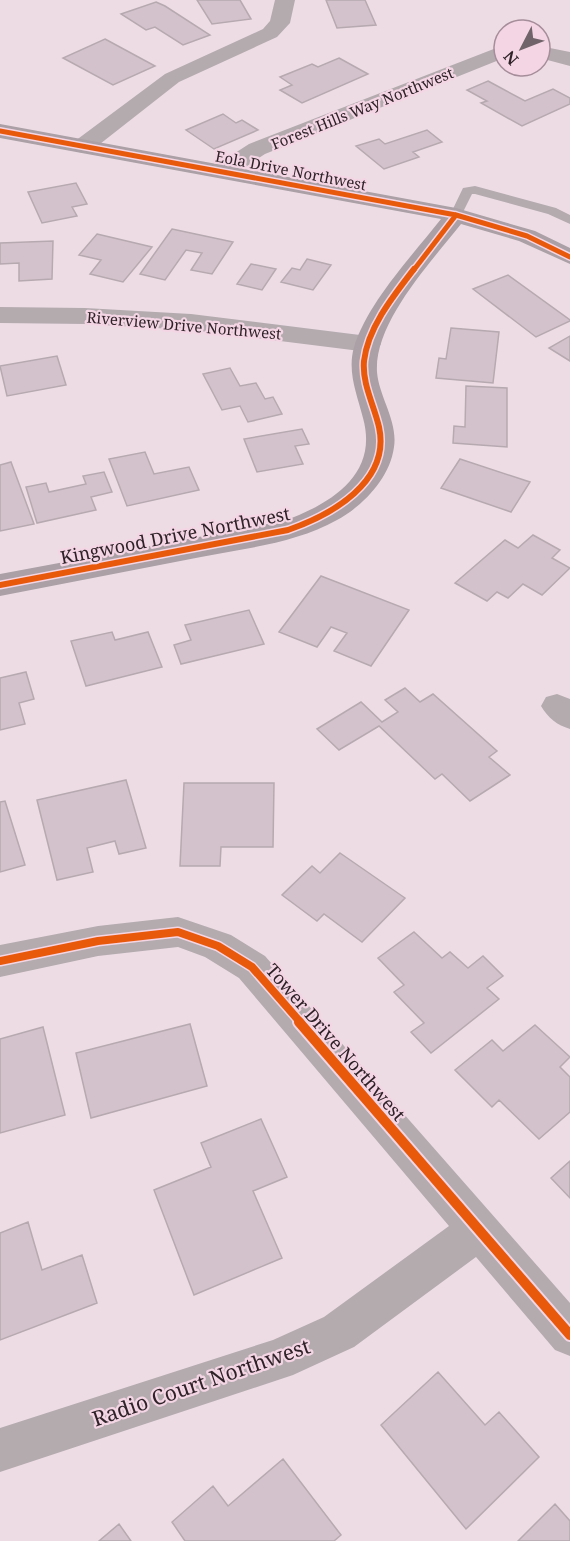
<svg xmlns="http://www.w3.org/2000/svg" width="570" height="1541" viewBox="0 0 570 1541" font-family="'Noto Serif',serif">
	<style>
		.building { fill: #d3c2cb; stroke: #b7a9b0; stroke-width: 1.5 }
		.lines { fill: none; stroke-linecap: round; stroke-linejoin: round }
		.lane { fill: #b4abaf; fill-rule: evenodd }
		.street { fill: #b4abaf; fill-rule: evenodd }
		.secondary { fill: #aba0a6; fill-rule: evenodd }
		.cycleway-far3-casing { stroke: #f4d5e4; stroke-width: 8 }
		.cycleway-far2-casing { stroke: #f4d5e4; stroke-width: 9 }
		.cycleway-far1-casing { stroke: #f4d5e4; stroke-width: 11 }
		.cycleway-casing { stroke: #f4d5e4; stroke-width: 14 }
		.cycleway-far3 { stroke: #e8590c; stroke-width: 5 }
		.cycleway-far2 { stroke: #e8590c; stroke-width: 6 }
		.cycleway-far1 { stroke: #e8590c; stroke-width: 8 }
		.cycleway { stroke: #e8590c; stroke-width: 10 }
		.labels { text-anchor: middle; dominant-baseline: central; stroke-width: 4.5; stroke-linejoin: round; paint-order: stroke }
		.far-street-label { font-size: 15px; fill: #2e2228; stroke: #f4d5e4 }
		.street-label { font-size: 18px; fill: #2e2228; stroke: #f4d5e4 }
		.near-street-label { font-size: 21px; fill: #2e2228; stroke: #f4d5e4 }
	</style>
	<rect width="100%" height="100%" fill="#eddce4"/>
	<!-- building -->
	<path class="building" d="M197 0H240L251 19 212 24Z
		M326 0H365L376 25 337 28Z
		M156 2 165 6 210 35 183 45 155 27 146 30 121 14Z
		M105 39 155 66 113 85 63 58Z
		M339 58 368 74 302 103 280 90 292 85 280 77 312 64 318 67Z
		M488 81 525 101 553 89 570 98V104L522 126 481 103 487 101 467 90Z
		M223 114 236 123 242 120 258 130 214 149 186 130Z
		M427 130 442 142 413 152 419 157 384 169 356 146 379 139 385 144Z
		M76 183 87 204 72 207 77 216 42 223 28 192Z
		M172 229 233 242 212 274 191 270 202 253 186 250 165 280 140 274Z
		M97 234 152 247 123 282 90 274 101 260 79 255Z
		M53 241 52 279 19 281V263L0 264V243Z
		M307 259 331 265 313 290 281 282 292 268 300 270Z
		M251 264 276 269 262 290 237 284Z
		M508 275 570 320V321L536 337 473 289Z
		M451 328 499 332 493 383 436 378 439 358 446 359Z
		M570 336V361L549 348Z
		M57 356 66 385 7 396 0 366Z
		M230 368 240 386 256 383 265 399 273 397 282 414 248 422 240 406 222 410 203 374Z
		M466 386 507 388V447L453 443 454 426 465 427Z
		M302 429 309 444 295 446 303 464 257 472 244 439Z
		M145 452 154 474 189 467 199 490 127 506 109 459Z
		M460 459 530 482 511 512 441 488Z
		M11 462 34 524 0 531V465Z
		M104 472 112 492 91 497 96 510 37 523 26 487 46 483 49 492 86 484 83 476Z
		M533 535 560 550 552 558 570 568 542 595 523 584 508 598 497 592 487 601 455 583 505 540 518 548Z
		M321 576 409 610 371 666 334 651 347 633 331 627 317 647 279 632Z
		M249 610 264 644 181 664 174 645 191 640 185 625Z
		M112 632 115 640 148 632 162 667 86 686 71 641Z
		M26 672 34 699 19 703 25 724 0 730V678Z
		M405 688 420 702 433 694 497 751 489 757 510 775 470 801 442 774 435 779 379 726 339 750 317 729 361 702 382 722 398 712 385 700Z
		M126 780 146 848 119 854 115 841 87 848 93 872 57 880 37 800Z
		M184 783H274L273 847H221L220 866H180Z
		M5 801 25 865 0 872V802Z
		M340 853 405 898 362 942 324 914 317 921 282 895 312 866 320 873Z
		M414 932 442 958 450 952 468 968 483 956 503 976 487 988 499 999 431 1053 411 1032 424 1023 394 992 404 985 378 958Z
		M190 1024 207 1086 91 1118 76 1053Z
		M535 1025 570 1057 560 1067 570 1077V1112L539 1139 499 1100 492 1107 455 1070 492 1040 503 1051Z
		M43 1027 65 1115 0 1133V1039Z
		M261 1119 287 1177 253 1191 282 1258 194 1295 154 1190 211 1167 201 1143Z
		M570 1161V1198L551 1178Z
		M28 1222 42 1270 82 1255 97 1303 0 1340V1233Z
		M438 1372 485 1425 499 1412 539 1457 466 1529 381 1425Z
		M283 1459 341 1535 334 1541H185L172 1522 213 1486 228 1506Z
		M555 1504 570 1521V1541H518Z
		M119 1524 131 1541H99Z"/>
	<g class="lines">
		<!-- lane -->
		<path class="lane" d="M475 186 556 208 570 215V224L548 214 475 194H472L460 218H452L450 215 463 188Z"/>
		<!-- street -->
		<path class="street" d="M275 0H295L290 23 277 37 179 82 91 151 83 153 75 151 72 146 75 141 165 74 263 29 270 21Z
			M504 45V58L265 154C250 163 233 180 215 176L212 171 215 166 249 144Z
			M540 46 570 52V66L540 58Z
			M0 307 85 308 191 314 368 336 377 339 381 344 377 349 368 352 191 330 85 324 0 323Z
			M557 694 570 699V729C557 725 548 718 541 706L546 697Z
			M178 917 231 935 265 956 570 1303V1356L555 1350 476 1257 354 1347 293 1375 0 1472V1428L273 1340 324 1317 449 1226 239 978 205 957 178 947 98 956 0 977V945L98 926Z"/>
		<!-- secondary -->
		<path class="secondary" d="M0 124 456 208 535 231 570 248V264L519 241 461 224C432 261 374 322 377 372 379 397 398 421 394 447 390 478 363 506 337 520 296 543 247 548 201 557 134 570 67 583 0 596V574L284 521C330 504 379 475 363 418 357 394 347 372 354 347 368 302 412 256 441 219L0 138Z"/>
		<!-- cycleway-far3 casing -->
		<g class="cycleway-far3-casing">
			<path id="cycleway-far3" d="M0 131 456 215 527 236 570 257
				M413 271 456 215"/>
		</g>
		<!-- cycleway-far2 casing -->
		<g class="cycleway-far2-casing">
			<path id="cycleway-far2" d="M0 585 288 530C331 515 391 482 379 427 374 405 362 384 364 361 368 327 394 295 414 269"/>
		</g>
		<!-- cycleway-far1 casing -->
		<g class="cycleway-far1-casing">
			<path id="cycleway-far1" d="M0 961 98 941 178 932 218 946 252 967 301 1023"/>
		</g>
		<!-- cycleway casing -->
		<g class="cycleway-casing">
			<path id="cycleway" d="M299 1022 570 1335"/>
		</g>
		<!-- cycleway-far3 -->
		<use href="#cycleway-far3" class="cycleway-far3"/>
		<!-- cycleway-far2 -->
		<use href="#cycleway-far2" class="cycleway-far2"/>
		<!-- cycleway-far1 -->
		<use href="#cycleway-far1" class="cycleway-far1"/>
		<!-- cycleway -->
		<use href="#cycleway" class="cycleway"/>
	</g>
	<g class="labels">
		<!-- far-street labels -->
		<g class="far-street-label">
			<text transform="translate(362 108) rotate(-22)">Forest Hills Way Northwest</text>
			<text transform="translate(291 170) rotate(11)">Eola Drive Northwest</text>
			<text transform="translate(184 325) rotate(5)">Riverview Drive Northwest</text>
		</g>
		<!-- street labels -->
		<g class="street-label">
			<text transform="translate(175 535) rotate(-11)">Kingwood Drive Northwest</text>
			<text transform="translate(336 1042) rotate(49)">Tower Drive Northwest</text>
		</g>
		<!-- near-street labels -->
		<g class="near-street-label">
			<text transform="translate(201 1382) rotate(-19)">Radio Court Northwest</text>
		</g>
	</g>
	<!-- north arrow -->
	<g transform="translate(522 48) rotate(228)"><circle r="28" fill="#f4d5e4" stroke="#a58d99" stroke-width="1.5"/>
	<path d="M0-4.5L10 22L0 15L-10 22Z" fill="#71636a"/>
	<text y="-9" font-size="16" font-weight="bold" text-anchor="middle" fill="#2e2228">N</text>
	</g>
</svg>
